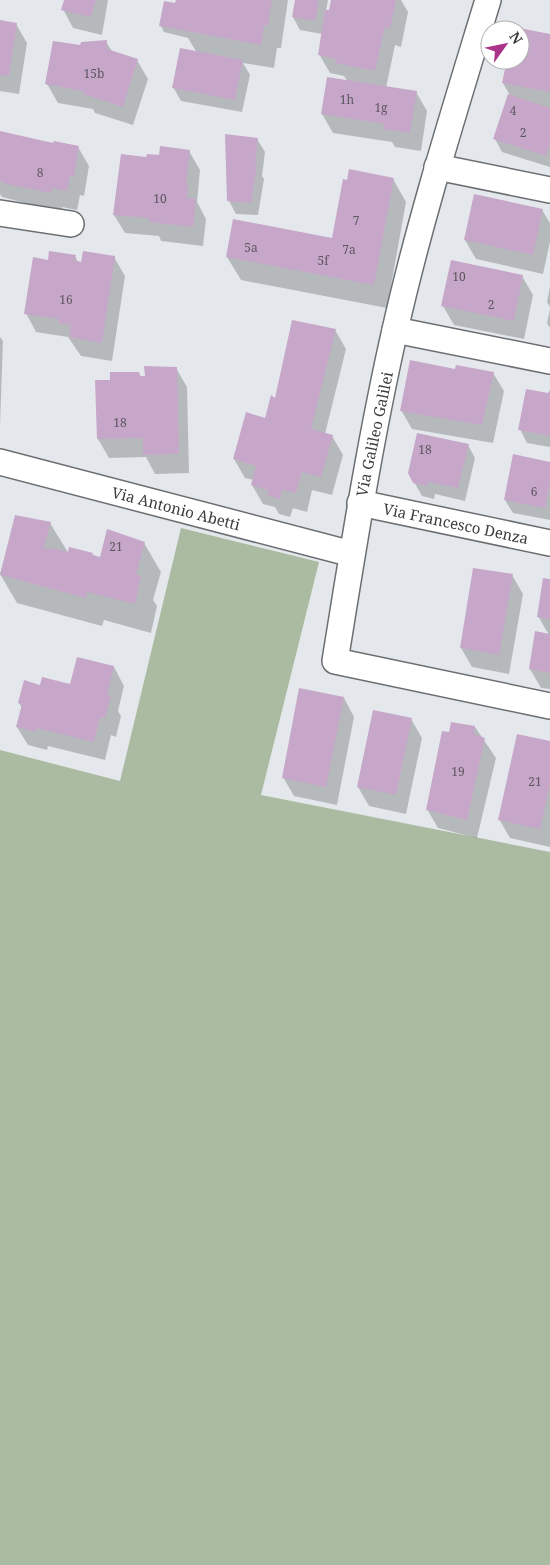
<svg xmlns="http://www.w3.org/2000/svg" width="550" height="1565" viewBox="0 0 550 1565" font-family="'Noto Serif',serif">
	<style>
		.green { fill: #abbba1 }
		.shadow { fill: #0003 }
		.building { fill: #c7a7c9 }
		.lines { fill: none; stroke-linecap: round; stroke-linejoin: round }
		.minor-casing { stroke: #6c6f72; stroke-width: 28 }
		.minor { stroke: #fff; stroke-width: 25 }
		.labels { text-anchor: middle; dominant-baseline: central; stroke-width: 4; stroke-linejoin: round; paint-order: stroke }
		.number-label { font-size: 12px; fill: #5e5761 }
		.street-label { font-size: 15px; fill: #3b3c3e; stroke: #fff }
	</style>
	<rect width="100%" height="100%" fill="#e4e8ec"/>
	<!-- green -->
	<path class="green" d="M181 528 319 562 261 795 550 852V1565H0V750L120 781Z"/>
	<!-- shadow -->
	<path class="shadow" d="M65 0H108L102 35 73 28 63 9Z
		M177 0H288L281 48H277L274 68 243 63 250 75 242 112 181 101 173 87 197 53 188 38 164 32 161 26 176 5Z
		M296 0H328L326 11 330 12 332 0H401L408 12 401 47 395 45 386 88 416 92 427 111 421 151 395 147 392 142 333 133 322 114 348 82 344 76 330 73 319 54 322 34 300 30 293 17Z
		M0 21 16 24 27 43 19 94 0 91Z
		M515 28 550 35V167L502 152 495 139 511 97 503 83 508 60H520V30H515Z
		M106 42 112 51 137 60 148 79 133 125 95 113 93 109 58 103 47 84 81 46Z
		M0 132 54 145 78 147 89 166 84 196 80 195 77 210 62 207 61 212 2 197 0 194Z
		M257 139 265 152 262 176 264 179 258 215 236 214 229 201Z
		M189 151 200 170 197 202 206 219 203 246 161 241 159 236 125 233 114 215 147 159Z
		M393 179 406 202 387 308 241 280 227 257 333 239Z
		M542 210 550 223V242L543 274 476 259 465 240Z
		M75 256 78 262 82 263 114 257 125 276 112 361 81 356 68 337 36 332 26 313 49 261Z
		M522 276 533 295 524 339 454 325 443 306Z
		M550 286V307L547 302Z
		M550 309V328L547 323Z
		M335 330 346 349 325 434 332 436 343 455 332 495 312 490 307 512 293 508 290 517 279 514 275 507 263 504 252 485 254 480 245 478 234 459 266 419 276 400Z
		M0 337 3 341 0 426Z
		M176 368 187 387 189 473 155 474 146 457 109 458 98 439 112 381 139 373 141 377Z
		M456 370 493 373 504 391 493 443 412 429 401 410Z
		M550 393V447L527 443 520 429Z
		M468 445 475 458 465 501 435 494 434 499 422 496 409 473Z
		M550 463V520L513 513 505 500Z
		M16 516 50 523 69 554H92L100 558 144 543 161 572 153 600 157 606 151 633 104 620 102 626 17 603 0 574Z
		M512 575 523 594 509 674 472 667 461 648Z
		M550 580V689L541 688 530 669 549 635 538 616Z
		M114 667 124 686 118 711 121 716 116 737 111 735 105 760 48 746 47 750 28 745 17 727 22 708 19 703 41 686 71 685Z
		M344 698 354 717 337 805 294 796 283 777Z
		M411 719 422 738 406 814 369 806 358 787Z
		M475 727 496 758 477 838 438 828 427 809 450 734Z
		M550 743V847L510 838 499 819Z"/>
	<!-- building -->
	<path class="building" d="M64 0H96L91 17 61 10Z
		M176 0H272L268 26 264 25 261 45 159 26 164 1 175 3Z
		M295 0H319L315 21 292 17Z
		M331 0H396L390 29 385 27 375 71 335 63 336 59 318 55 325 10H329Z
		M0 20 17 23 9 76 0 75Z
		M514 27 550 34V92L502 83 507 60H520V30H513Z
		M107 40V49L138 59 123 107 83 94V91L45 84 53 41 80 45 81 42Z
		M180 48 243 60 235 100 172 88Z
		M327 77 417 91 410 133 383 129 384 124 321 114Z
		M508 94 550 108V142L546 156 493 139Z
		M0 131 53 143 54 141 79 146 74 177 70 176 67 191 52 188 51 193 5 184V182L0 181Z
		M225 134 258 138 255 163 257 164 251 203 227 201Z
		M160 146 190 150 186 185H188L187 198 196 199 193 227 149 222 150 218 113 215 121 154 146 157 147 154 159 155Z
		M349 169 394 178 374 285 226 257 233 219 332 238 343 179 347 180Z
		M474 194 543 209 533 255 464 240Z
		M49 251 76 255 74 260 81 262 83 251 115 256 102 343 69 337 71 325 58 323 59 319 24 314 33 257 48 260Z
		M451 260 523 275 514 321 441 306Z
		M292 320 336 329 311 429 333 435 321 477 302 472 296 493 282 490 280 499 267 495 268 490 251 485 256 466 233 459 246 412 265 418 271 395 275 398Z
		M410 360 455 369 456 365 494 372 482 425 400 411Z
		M144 366 177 367 179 454 143 455V438L97 439 95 380H110V372H139L140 376H145Z
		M526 389 548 393 550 390V436L518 430Z
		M417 433 469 444 458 488 428 482 427 486 413 483 408 473Z
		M513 454 550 462V482L545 508 504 500Z
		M15 515 51 522 44 548 50 550V548L68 552 69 547 93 553 92 555 100 557 107 529 145 542 136 574 141 576 135 604 87 592 86 598 0 575Z
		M473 568 513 574 499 655 460 648Z
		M543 578 550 579V619L537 617Z
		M535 631 550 634V673L529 669Z
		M77 657 114 666 107 695 111 696 105 718 100 717 94 742 37 728 36 732 16 727 22 704 18 703 24 680 40 685 42 677 70 684Z
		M299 688 344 697 326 787 282 778Z
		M373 710 412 718 396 795 357 787Z
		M451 722 475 726 474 734 485 738 467 820 426 810 442 731 449 732Z
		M517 734 550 741V784L540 829 498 820Z"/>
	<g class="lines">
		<!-- minor casing -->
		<g class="minor-casing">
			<g id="minor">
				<path d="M488 0C455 109 420 219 395 330 370 440 353 550 335 661L550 706"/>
				<path d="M437 167 550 190"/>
				<path d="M0 213 71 224"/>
				<path d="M395 330 550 361"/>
				<path id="s1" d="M0 462 352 554"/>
				<path id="s2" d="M360 503 550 543"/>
			</g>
		</g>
		<!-- minor -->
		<use href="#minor" class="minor"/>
	</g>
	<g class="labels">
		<!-- number labels -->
		<g class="number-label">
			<text x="94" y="73">15b</text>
			<text x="347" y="99">1h</text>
			<text x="381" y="107">1g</text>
			<text x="513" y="110">4</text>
			<text x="523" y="132">2</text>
			<text x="40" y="172">8</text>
			<text x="160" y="198">10</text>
			<text x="356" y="220">7</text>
			<text x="251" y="247">5a</text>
			<text x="349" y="249">7a</text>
			<text x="323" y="260">5f</text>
			<text x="459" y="276">10</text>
			<text x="66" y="299">16</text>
			<text x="491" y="304">2</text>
			<text x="120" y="422">18</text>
			<text x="425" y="449">18</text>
			<text x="534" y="491">6</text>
			<text x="116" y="546">21</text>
			<text x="458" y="771">19</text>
			<text x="535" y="781">21</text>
		</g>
		<!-- street labels -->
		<g class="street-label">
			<text transform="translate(374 434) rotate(-78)">Via Galileo Galilei</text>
			<text stroke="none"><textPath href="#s1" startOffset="182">Via Antonio Abetti</textPath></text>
			<text stroke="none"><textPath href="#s2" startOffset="98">Via Francesco Denza</textPath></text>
		</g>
	</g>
	<!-- north arrow -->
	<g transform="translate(505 45) rotate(57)"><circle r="24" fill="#ffffff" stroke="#b1b1b2"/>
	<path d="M0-4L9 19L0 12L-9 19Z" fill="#ac3488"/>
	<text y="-8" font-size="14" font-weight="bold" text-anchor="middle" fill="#3b3c3e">N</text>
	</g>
</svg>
